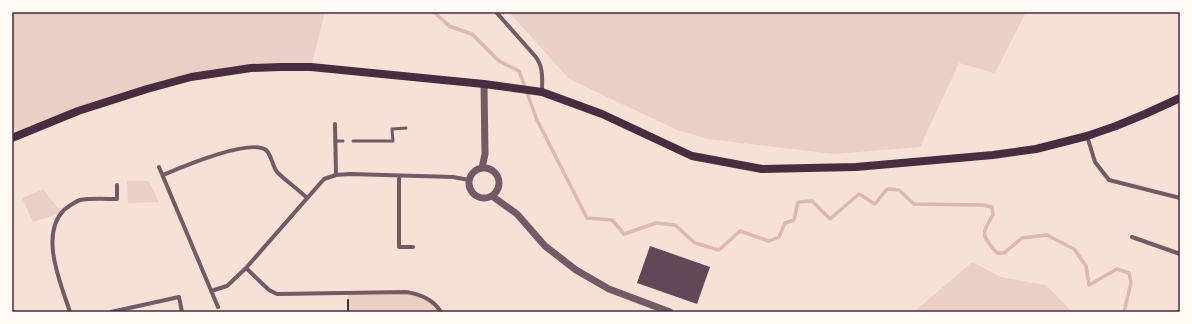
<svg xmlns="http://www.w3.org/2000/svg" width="1192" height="324" viewBox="0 0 1192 324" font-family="Poppins,sans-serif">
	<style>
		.green { fill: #ebcfc5 }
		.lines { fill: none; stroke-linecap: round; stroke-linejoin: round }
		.stream { stroke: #dcb8b0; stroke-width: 3.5 }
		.building { fill: #644757 }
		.path { stroke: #4a2c40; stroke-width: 2 }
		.service { stroke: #755966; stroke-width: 3 }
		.minor { stroke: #755966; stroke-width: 4 }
		.tertiary { stroke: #755966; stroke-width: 7 }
		.secondary { stroke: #4a2c40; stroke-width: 8 }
		.neatline { fill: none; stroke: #4a2c40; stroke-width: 1.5 }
	</style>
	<rect width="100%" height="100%" fill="#f7e1d7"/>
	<!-- green -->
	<path class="green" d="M12 12H325L311 67 251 68 147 89 12 138Z
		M509 12H1026L995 73 959 63 920 147 834 154 708 139 677 130 569 79Z
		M127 181H149L159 202 128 203Z
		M43 189 62 213 33 222 22 198Z
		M972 262 1001 277 1046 285 1072 312H914Z
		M398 292 428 299 441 312H348V293Z"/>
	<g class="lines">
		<!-- stream -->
		<path class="stream" d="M434 12 449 26 472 34 499 61 519 71 537 120 587 218 612 220 624 234 656 223 675 225 695 243 719 250 740 231 769 241 779 237 785 223 794 220 798 202 812 201 830 219 859 194 875 204 887 189 899 190 914 204 983 205 992 207 993 215C980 235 982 235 997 253H1004L1022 238 1047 235 1074 249 1086 266 1089 285 1117 269 1129 273 1131 283 1124 312"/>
	</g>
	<!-- building -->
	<path class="building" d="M650 246 710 267 697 304 637 283Z"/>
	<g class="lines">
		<!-- path -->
		<path class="path" d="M348 300V312"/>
		<!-- service -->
		<path class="service" d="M335 141H343
			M353 141H393L392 129 406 128"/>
		<!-- minor -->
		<path class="minor" d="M496 12 535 56C544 67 542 79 542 92
			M335 124 336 175
			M1087 136 1095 162 1109 180 1180 198
			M159 167 218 307
			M163 175C182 167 249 138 266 150 272 156 272 165 277 172 286 181 298 189 307 198
			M399 176V247H413
			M1132 237 1180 254
			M246 268 269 290 277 294 406 292C420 294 433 299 441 312
			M211 291 227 286 246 268 324 179 336 175 350 174 453 177 469 180
			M70 312C61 284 39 235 64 210 68 207 74 202 80 200 90 198 106 199 117 199V185
			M111 312 179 297 182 312"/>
		<!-- tertiary -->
		<path class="tertiary" d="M482 168 485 154 484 84
			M469 183a15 15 0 1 1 30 0a15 15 0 1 1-30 0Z
			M492 196 517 214 545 246 576 270 609 289 670 312"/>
		<!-- secondary -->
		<path class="secondary" d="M12 138 78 111 147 89 191 77 251 68 281 67H311L484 84 542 92 602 114 692 156 762 169 856 167 993 155 1036 149 1087 136 1116 126 1145 114 1180 98"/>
	</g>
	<!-- border -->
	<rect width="1192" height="324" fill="none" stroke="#fffaf5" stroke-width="26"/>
	<rect x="13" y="13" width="1166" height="298" class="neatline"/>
</svg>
